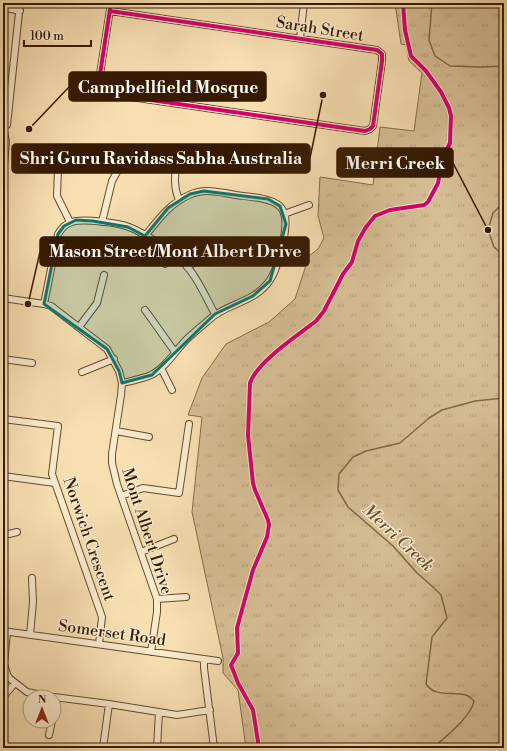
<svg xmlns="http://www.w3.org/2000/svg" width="507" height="751" viewBox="0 0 507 751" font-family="'Libre Bodoni',serif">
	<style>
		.grass { fill: url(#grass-tufts); stroke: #866c4a }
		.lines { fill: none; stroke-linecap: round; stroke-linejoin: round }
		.stream { stroke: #826846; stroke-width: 1.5 }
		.minor-casing { stroke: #664b2c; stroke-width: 8 }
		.minor { stroke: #faeacd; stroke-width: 6 }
		.cycleway-casing { stroke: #faeacd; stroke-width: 6 }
		.cycleway { stroke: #d6006c; stroke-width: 4 }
		.marked { fill: #0f766e; fill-opacity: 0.2; stroke: #0f766e; stroke-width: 3; stroke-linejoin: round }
		.labels { text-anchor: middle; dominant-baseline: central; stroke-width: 3; stroke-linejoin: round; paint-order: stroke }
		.street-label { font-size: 16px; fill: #351a00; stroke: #faeacd }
		.water-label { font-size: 17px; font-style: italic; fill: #684e2f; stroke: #faeacd }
		.leader { fill: none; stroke: #351a00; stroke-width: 1.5 }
		.callout-dot { fill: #351a00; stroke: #faeacd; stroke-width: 1.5 }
		.callout { fill: #351a00; stroke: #351a00; stroke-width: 1.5 }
		.callout-label { font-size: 17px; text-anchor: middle; font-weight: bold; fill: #fff }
	</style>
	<defs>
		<pattern id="grass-tufts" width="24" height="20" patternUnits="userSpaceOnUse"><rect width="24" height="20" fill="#d6be94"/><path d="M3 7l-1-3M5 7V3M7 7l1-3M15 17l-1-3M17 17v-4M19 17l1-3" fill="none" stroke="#b8a37e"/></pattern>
	</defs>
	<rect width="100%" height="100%" fill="#f7dfb2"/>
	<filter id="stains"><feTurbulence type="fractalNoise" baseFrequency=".005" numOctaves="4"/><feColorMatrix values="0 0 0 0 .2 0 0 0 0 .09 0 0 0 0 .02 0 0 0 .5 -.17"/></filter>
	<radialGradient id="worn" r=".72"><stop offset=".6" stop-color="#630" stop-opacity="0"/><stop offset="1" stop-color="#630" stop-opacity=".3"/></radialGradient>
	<!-- grass -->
	<path class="grass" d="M395 3H504V748H246L238 690 223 673V658L192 512 202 417 188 415 202 378 226 344 269 322 295 299 309 256 318 249 324 238 318 216 320 177 373 185 380 127 414 131 422 73 409 61 406 45 401 44Z"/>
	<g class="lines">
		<!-- stream -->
		<path class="stream" d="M432 3 429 40 435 56 450 66 482 67 504 66
			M504 202 493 213 488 230 494 247 504 256
			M397 748 399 744H404L408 748
			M433 748C444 738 472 716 474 701 472 699 469 696 466 695 453 691 435 698 426 684L432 637 447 618 441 595 433 587 417 573 393 546 348 507 338 490 339 474 353 457 366 451 400 443 429 418 442 410 475 401 504 398"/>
		<!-- minor casing -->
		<g class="minor-casing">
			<path id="minor" d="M3 4 20 5
				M3 7 20 11
				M110 11 377 50 382 54V61L373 126 370 129 365 131 103 93 98 87 111 3
				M300 38 304 3
				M3 127 7 125 20 3
				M177 160C175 175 173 186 179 200
				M58 168 57 196 70 222
				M3 176 6 142 3 127
				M284 214 309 205
				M102 222 112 181 117 172
				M165 264 173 254
				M187 267 218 248 225 247
				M3 298 44 304 51 306 107 349 119 371 122 383 121 395 112 454V463L117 484 157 599V612L151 652
				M44 304 58 234C62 228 65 224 72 222 82 218 119 223 129 227 142 232 171 250 181 260 196 274 205 296 215 314
				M145 310 175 352
				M79 327 97 303 104 275
				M3 359 32 363
				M161 368 172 390
				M82 372 114 359
				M122 383C131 381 142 379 151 375 165 368 175 352 185 341 193 333 202 326 210 319 227 303 255 303 270 280 277 270 279 258 282 246 294 199 275 200 236 195 220 192 204 188 189 195 169 204 158 220 145 236
				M3 419 58 426 52 474 102 617 99 644
				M116 431 149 437
				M3 476 55 483
				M121 496 143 488 179 493 189 424
				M3 533 9 534 17 532
				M141 552 174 539
				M157 599 186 597
				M3 631 218 661
				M7 632 4 664 7 674 9 678 27 692 52 697
				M30 635 33 602 32 578
				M204 659V668L214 748
				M3 697 15 683
				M54 697 109 704 177 715 210 710
				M54 711 56 698
				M49 735 52 721
				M103 748 109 704
				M157 748 159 712"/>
		</g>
		<!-- minor -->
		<use href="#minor" class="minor"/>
		<!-- cycleway casing -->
		<g class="cycleway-casing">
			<path id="cycleway" d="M110 11 377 50 382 54V61L373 126 370 129 365 131 103 93 98 87 111 3
				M259 748 253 710 238 683 231 665 238 653 237 628 253 570 267 537 269 525 268 520 255 490 253 483 248 435 250 383C257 362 298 335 316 321L324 311 343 274 352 262 358 241 366 227 375 216 390 210 424 205 428 202 438 183 443 157 450 143 451 116 449 108 441 92 426 71 411 56 405 30 403 3"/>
		</g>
		<!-- cycleway -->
		<use href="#cycleway" class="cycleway"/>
	</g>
	<!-- marked area -->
	<path class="marked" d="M204 191 268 199 280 206 286 224 270 281 253 296 215 314 152 375 122 383 119 371 107 349 44 304 58 234 64 226 76 220 93 221 128 227 145 236 168 208 190 194Z"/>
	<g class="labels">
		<!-- street labels -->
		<g class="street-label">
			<text transform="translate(320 29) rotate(9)">Sarah Street</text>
			<text transform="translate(147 531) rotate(72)">Mont Albert Drive</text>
			<text transform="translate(89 539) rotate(71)">Norwich Crescent</text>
			<text transform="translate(112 633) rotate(8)">Somerset Road</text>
		</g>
		<!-- water labels -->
		<g class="water-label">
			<text transform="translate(398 538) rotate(43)">Merri Creek</text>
		</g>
	</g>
	<!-- callouts -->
	<path class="leader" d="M29 129L69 87M323 95L310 158M488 230L453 163M28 304L40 252"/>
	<g class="callout-dot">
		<circle cx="29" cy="129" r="4"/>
		<circle cx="323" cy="95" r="4"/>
		<circle cx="488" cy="230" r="4"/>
		<circle cx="28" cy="304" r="4"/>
	</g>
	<g class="callout">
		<rect x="69" y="72" width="197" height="29" rx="4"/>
		<rect x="12" y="144" width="298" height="29" rx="4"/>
		<rect x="337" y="148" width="116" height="29" rx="4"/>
		<rect x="40" y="237" width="269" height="29" rx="4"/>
	</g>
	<g class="callout-label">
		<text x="168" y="93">Campbellfield Mosque</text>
		<text x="161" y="164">Shri Guru Ravidass Sabha Australia</text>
		<text x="395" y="169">Merri Creek</text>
		<text x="175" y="257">Mason Street/Mont Albert Drive</text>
	</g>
	<!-- margin -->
	<rect width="507" height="751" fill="none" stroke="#f7dfb2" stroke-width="16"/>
	<rect x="4" y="4" width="499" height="743" fill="none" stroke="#351a00" stroke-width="2"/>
	<rect x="8" y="8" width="491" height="735" fill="none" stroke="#351a00"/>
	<!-- north arrow -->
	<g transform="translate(42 709)"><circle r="19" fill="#faeacd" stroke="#ab977b"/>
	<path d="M0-3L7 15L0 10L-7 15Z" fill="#8f2418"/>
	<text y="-6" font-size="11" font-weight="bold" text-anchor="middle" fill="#351a00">N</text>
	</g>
	<!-- scale -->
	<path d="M24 40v6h67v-6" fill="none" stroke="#351a00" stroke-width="2"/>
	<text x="30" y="40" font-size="12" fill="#351a00" stroke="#faeacd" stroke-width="3" paint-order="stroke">100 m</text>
	<rect width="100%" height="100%" filter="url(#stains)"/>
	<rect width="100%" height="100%" fill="url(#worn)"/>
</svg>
